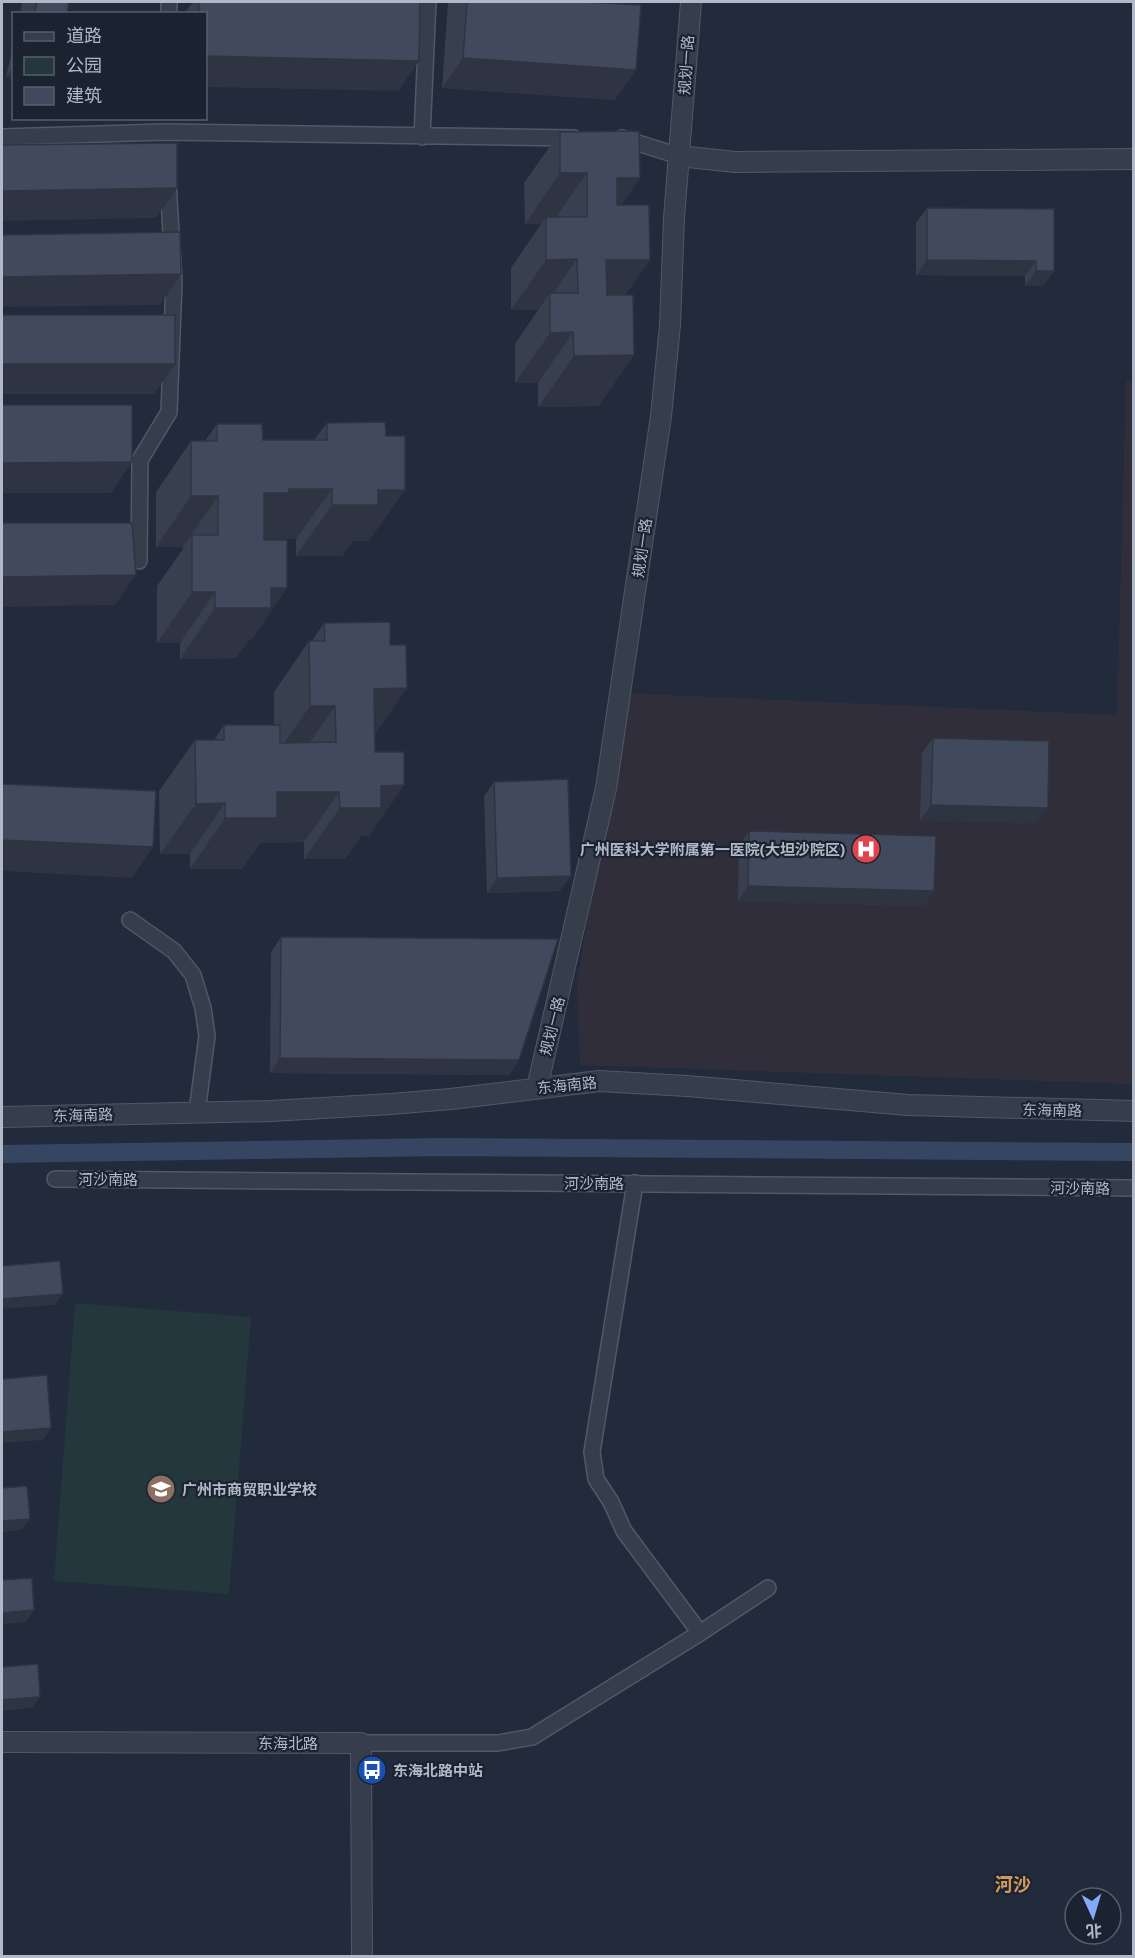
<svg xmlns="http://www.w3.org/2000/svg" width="1135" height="1958" viewBox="0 0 1135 1958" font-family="'IBM Plex Sans','Noto Sans SC',sans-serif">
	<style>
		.medical { fill: #312e3c }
		.green { fill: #24373c }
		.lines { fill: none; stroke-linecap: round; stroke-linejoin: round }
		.canal { stroke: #364562; stroke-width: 18 }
		.minor-casing { stroke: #515866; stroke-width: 18 }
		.tertiary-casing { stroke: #515866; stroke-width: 22 }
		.minor { stroke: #363d4b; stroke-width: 15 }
		.tertiary { stroke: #363d4b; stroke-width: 20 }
		.wall { fill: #384050 }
		.shaded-wall { fill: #2e3441 }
		.building { fill: #414a5d; stroke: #2e3441; stroke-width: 1.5 }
		.labels { text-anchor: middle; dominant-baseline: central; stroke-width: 4.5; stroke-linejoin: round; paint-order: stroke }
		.street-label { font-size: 15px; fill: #b1b8c7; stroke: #1b2230 }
		.poi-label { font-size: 15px; font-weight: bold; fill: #b1b8c7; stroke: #1b2230; text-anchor: start }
		.quarter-label { font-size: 18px; font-weight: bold; fill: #d39a60; stroke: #1b2230 }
	</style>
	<rect width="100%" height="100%" fill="#222b3b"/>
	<!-- medical -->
	<path class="medical" d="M1126 381H1133V1084L580 1065 577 982 625 693 1117 715Z"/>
	<!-- green -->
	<path class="green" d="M75 1303 251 1317 229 1594 54 1581Z"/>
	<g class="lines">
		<!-- canal -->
		<path class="canal" d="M2 1154 443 1147 1134 1152"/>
		<!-- minor casing -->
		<g class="minor-casing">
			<path id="minor" d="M169 14V2
				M2 137 164 132 574 138
				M422 137 428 2
				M622 138 679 156
				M139 561 140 460 169 412 174 282 168 182
				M130 920 174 951 193 975 203 1008 207 1036 197 1112
				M55 1179 1134 1188
				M635 1183 592 1452 596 1479 611 1502 624 1531 700 1633
				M361 1743H498L532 1737 700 1633 768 1588"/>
		</g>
		<!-- tertiary casing -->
		<g class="tertiary-casing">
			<path id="tertiary" d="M679 156 735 162 1134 159
				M537 1088 606 788 661 416 670 325 674 218 691 2
				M2 1117 271 1111 391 1104 451 1099 599 1081 687 1086 908 1105 1134 1111
				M2 1742 361 1743 362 1956"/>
		</g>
		<!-- minor -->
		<use href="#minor" class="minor"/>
		<!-- tertiary -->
		<use href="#tertiary" class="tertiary"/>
	</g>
	<!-- wall -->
	<path class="wall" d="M22 2H69L67 14H20Z
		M193 2H420L419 61 398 91 206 14H184Z
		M448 2H586L615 100 442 88Z
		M14 42V78L6 77Z
		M560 132 640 178 621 205 650 260 625 295 599 406 538 407V383H515V344L538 310H511V268L541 224H525L524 183Z
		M927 208 1054 209V271L1043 286H1025V276L916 275V223Z
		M327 423 369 541H353L342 556H296V539H264L287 588 252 639H250L236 658 180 659V643H157V586L183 549V547H156V492L191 441H205L217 424 263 440H314Z
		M324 623 390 645 407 688 374 735 375 752 404 785 369 836H361L345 859H304V842L260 843 242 869H190V854H160L159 791 195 740H214L224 725H274V692L309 641H312Z
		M933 738 1037 823 920 820 922 753Z
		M494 782 560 891 487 893 484 796Z
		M749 831 924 906 738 901 739 846Z
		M281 937 519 1060 509 1075 270 1073 271 952Z"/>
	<!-- shaded-wall -->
	<path class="shaded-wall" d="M206 56 419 61 398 91 206 87Z
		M463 58 636 70 615 100 442 88Z
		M14 66V78L6 77Z
		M560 173H587L551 224 546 217 541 224H525Z
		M617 178H640L605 228Z
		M177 188 156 218 2 221V191Z
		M577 259 550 298V293L538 310H511L546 260Z
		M606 260H650L614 310 571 311Z
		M927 260 1036 261 1025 276 916 275Z
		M1036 271H1054L1043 286H1025Z
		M181 274 160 305 2 307V277Z
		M573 332 538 383H515L550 333Z
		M634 355 599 406 538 407 574 356Z
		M2 364H175L154 394H2Z
		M132 462 111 493H2V463Z
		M289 489H332L296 539H257L264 493Z
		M378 490H405L369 541H353L342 556H296L332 505Z
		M191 496H218L183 547H156Z
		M136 575 115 605 2 607V577Z
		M271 588H287L252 639H250L236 658 180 659 215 608Z
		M192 592H215L180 643H157Z
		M407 688 371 739 374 689Z
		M310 706H335L300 756H275Z
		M404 785 369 836H361L345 859H304L340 808 381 786Z
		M277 792H339L304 842 260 843 242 869H190L225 818Z
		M225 803 190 854H160L196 804Z
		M931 805 1048 808 1037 823 920 820Z
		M2 840 153 847 132 878 2 871Z
		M571 876 560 891 487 893 497 878Z
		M748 886 934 891 924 906 738 901Z
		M280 1058 519 1060 509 1075 270 1073Z
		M63 1294 55 1305 2 1309V1299Z
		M51 1428 43 1440 2 1443V1432Z
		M30 1519 22 1530 2 1532V1521Z
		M34 1610 26 1622 2 1624V1613Z
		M40 1697 32 1708 2 1711V1700Z"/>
	<!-- building -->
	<path class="building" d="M37 2H69L67 14H34Z
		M199 2H420L419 61 206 56V14H199Z
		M467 2H586L641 5 636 70 463 58Z
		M639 131 640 178H617V205H649L650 260H606L607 295H633L634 355 574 356 573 332 550 333V293H578L577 259 546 260V217H587V173H560V132Z
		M177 143V188L2 191V145Z
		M927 208 1054 209V271H1036V261L927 260Z
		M180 232 181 274 2 277V235Z
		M2 315H175V364H2Z
		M2 405H132V462L2 463Z
		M385 422 386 436H405V490H378V505H332V489H289V493H264V540H287V588H271V608H215V592H192V535H218V496H191V441H217V424H262L263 440H327V423Z
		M2 523H132L136 575 2 577Z
		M390 622V645H406L407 688 374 689 375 752H404V785L381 786V808H340L339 792H277V818H225V803L196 804 195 740H224V725H280V743L336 742 335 706H310L309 641H325L324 623Z
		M933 738 1049 741 1048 808 931 805Z
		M568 779 571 876 497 878 494 782Z
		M2 784 156 791 153 847 2 840Z
		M749 831 936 836 934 891 748 886Z
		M281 937 558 939 519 1060 280 1058Z
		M60 1261 63 1294 2 1299V1266Z
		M47 1375 51 1428 2 1432V1379Z
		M27 1486 30 1519 2 1521V1488Z
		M32 1578 34 1610 2 1613V1580Z
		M38 1664 40 1697 2 1700V1667Z"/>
	<!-- icons -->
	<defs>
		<g id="hospital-disc" transform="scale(1.5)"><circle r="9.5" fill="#e0444e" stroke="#1b2230"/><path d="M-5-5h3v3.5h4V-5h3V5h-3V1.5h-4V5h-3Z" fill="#fff"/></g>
		<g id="school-disc" transform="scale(1.5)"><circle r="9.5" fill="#8d6e63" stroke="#1b2230"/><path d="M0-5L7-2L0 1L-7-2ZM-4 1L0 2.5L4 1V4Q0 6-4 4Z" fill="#fff"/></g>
		<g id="bus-disc" transform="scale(1.5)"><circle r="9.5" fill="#1a4fb4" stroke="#1b2230"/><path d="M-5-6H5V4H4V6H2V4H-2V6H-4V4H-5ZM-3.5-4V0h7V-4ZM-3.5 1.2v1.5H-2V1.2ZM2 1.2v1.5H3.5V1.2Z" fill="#fff"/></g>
	</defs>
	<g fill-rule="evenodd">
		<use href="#hospital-disc" x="866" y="849"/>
		<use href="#school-disc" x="161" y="1489"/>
		<use href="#bus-disc" x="372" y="1770"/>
	</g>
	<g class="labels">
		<!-- street labels -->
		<g class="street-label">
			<text transform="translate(686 65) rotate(-86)">规划一路</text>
			<text transform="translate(642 548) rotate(-82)">规划一路</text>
			<text transform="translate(552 1026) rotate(-76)">规划一路</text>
			<text transform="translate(567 1085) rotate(-6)">东海南路</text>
			<text transform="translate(1052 1110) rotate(1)">东海南路</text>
			<text transform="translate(83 1115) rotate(-2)">东海南路</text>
			<text x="108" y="1179">河沙南路</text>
			<text x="594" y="1183">河沙南路</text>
			<text transform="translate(1080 1188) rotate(1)">河沙南路</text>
			<text x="288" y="1743">东海北路</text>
		</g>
		<!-- poi labels -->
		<g class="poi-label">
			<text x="845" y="849" text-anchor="end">广州医科大学附属第一医院(大坦沙院区)</text>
			<text x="182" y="1489">广州市商贸职业学校</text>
			<text x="393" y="1770">东海北路中站</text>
		</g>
		<!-- quarter labels -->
		<g class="quarter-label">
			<text x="1013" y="1884">河沙</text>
		</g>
	</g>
	<!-- border -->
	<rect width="1135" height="1958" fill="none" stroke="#b1b8c7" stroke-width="6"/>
	<!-- legend -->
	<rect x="12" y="12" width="195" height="108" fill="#1b2230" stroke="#575e6c" stroke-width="1.5"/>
	<rect x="24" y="32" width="30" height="9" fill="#363d4b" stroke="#575e6c" stroke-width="1.5"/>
	<text x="66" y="42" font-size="18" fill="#b1b8c7">道路</text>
	<rect x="24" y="57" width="30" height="18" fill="#24373c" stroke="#575e6c" stroke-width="1.5"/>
	<text x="66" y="72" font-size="18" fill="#b1b8c7">公园</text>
	<rect x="24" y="87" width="30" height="18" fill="#414a5d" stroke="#575e6c" stroke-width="1.5"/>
	<text x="66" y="102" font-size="18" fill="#b1b8c7">建筑</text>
	<!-- north arrow -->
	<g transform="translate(1093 1916) rotate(176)"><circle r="28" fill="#1b2230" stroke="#575e6c" stroke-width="1.5"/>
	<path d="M0-4.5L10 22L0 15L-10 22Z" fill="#86a9f7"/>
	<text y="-9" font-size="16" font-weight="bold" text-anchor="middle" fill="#b1b8c7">北</text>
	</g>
</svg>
